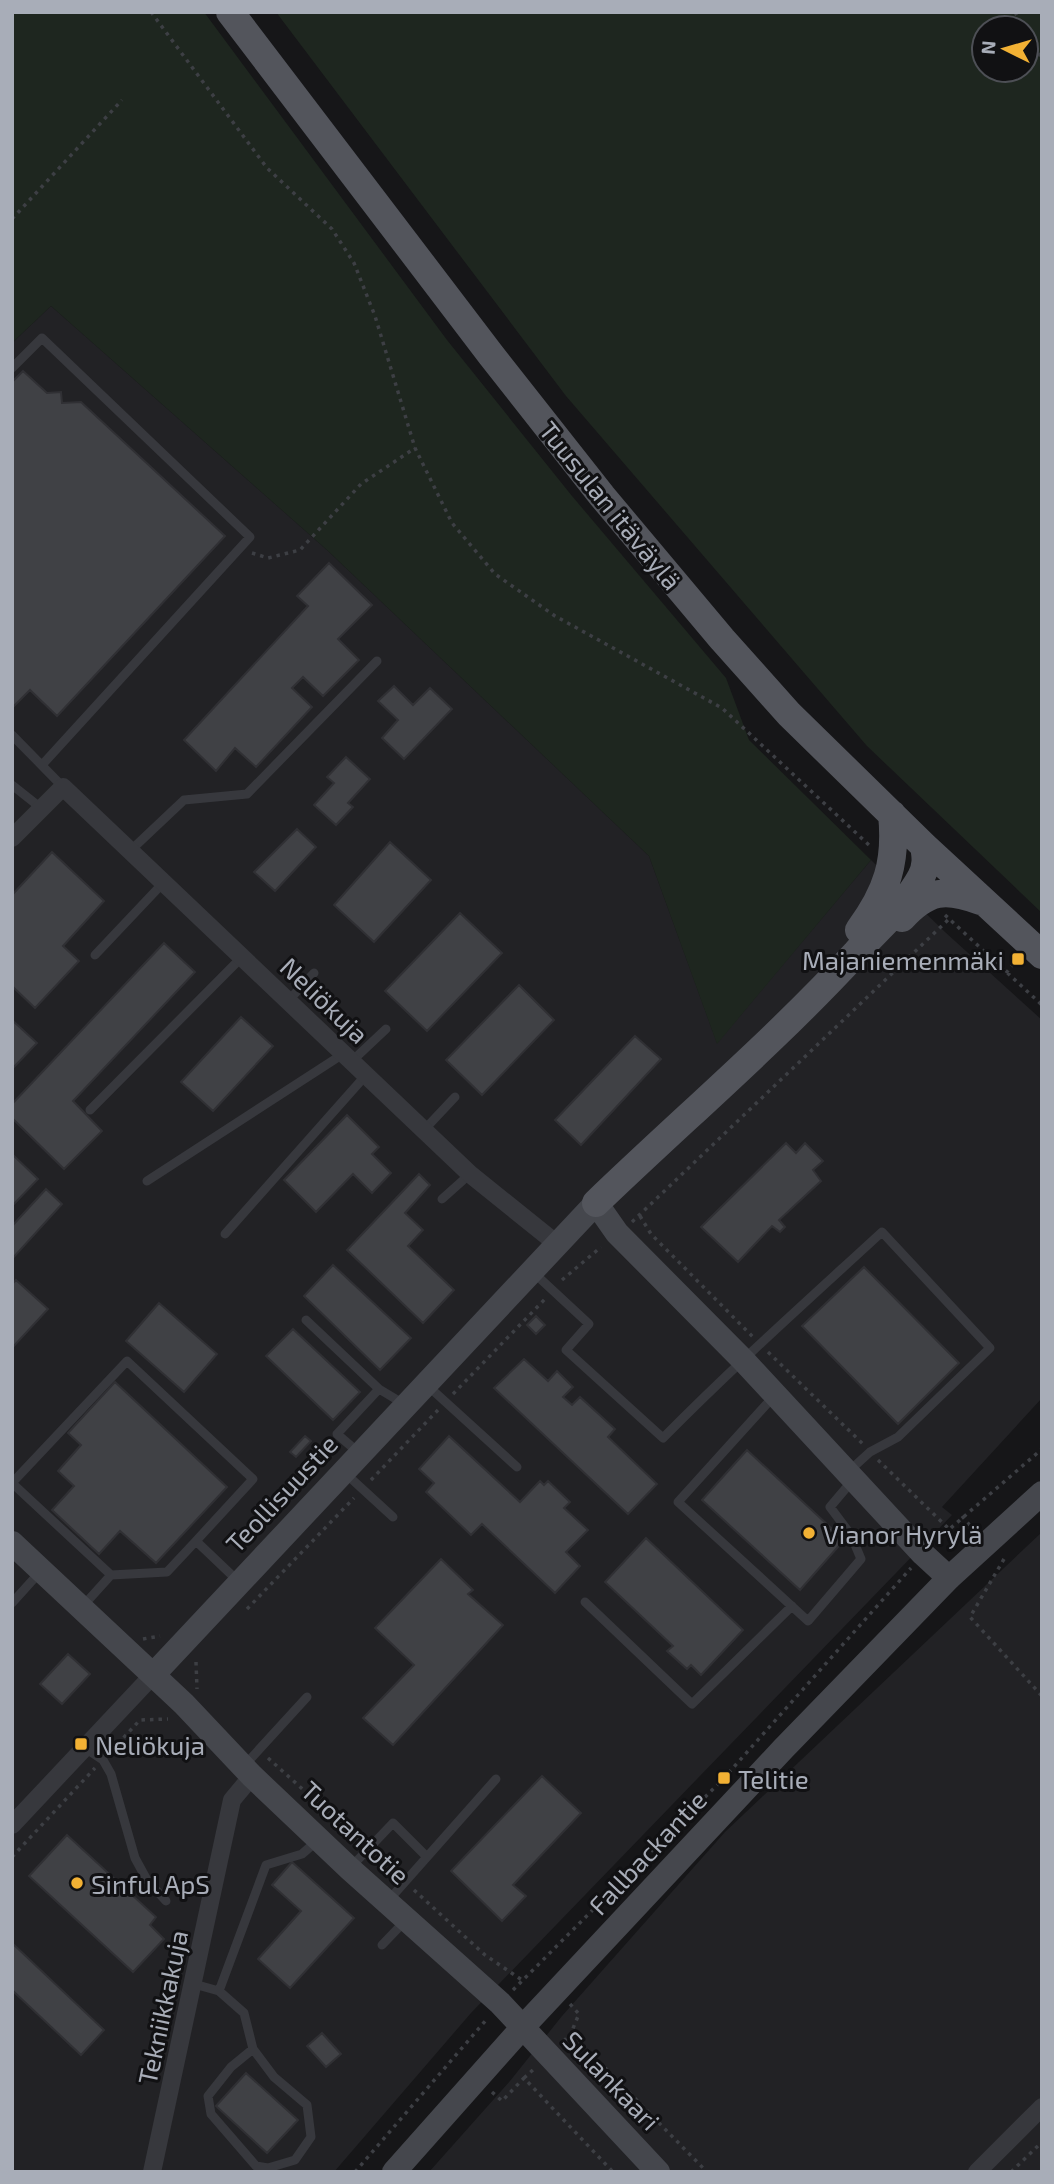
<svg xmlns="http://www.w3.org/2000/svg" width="1054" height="2184" viewBox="0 0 1054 2184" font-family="'Exo 2',sans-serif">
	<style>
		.built { fill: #222225 }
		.green { fill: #1e261f; fill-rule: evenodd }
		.building { fill: #404145; stroke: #303034; stroke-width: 2 }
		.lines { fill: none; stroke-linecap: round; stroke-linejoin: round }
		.path { stroke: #3d3f44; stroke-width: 3.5; stroke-dasharray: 3.5 5; stroke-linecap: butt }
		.lane { stroke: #37383d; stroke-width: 9 }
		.street { stroke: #37383d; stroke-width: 18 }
		.secondary { stroke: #45474d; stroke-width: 24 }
		.primary { stroke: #53555c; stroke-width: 28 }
		.poi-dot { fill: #f2b134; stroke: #111113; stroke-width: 2.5 }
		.labels { text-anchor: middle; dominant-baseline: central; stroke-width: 6; stroke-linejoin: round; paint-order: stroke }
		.street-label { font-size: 26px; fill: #a8adb8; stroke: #111113 }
		.poi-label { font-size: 26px; fill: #a8adb8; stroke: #111113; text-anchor: start }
	</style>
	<rect width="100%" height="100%" fill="#161618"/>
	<!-- built -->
	<path class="built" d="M51 306 327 550 649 856 717 1043 871 860 945 932 1042 1020V1398L942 1507 952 1515 471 2013 334 2172H12V343Z
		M1042 1532V2172H429L510 2081 562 2016 725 1832Z"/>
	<!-- green -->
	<path class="green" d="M12 12H204L447 340 572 496 726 678 749 740 871 860 717 1044 649 856 327 550 51 306 12 343Z
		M276 12H1042V913L867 746 566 396ZM984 28H1026V70H984Z"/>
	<!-- building -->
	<path class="building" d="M23 371 47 393 61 392 62 403 81 402 225 536 57 716 30 690 12 708V382Z
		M329 563 372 605 338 639 359 660 323 696 303 677 292 688 312 707 256 767 235 748 216 771 184 740 308 606 297 596Z
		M394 686 413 705 430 688 452 709 404 759 382 738 398 720 378 701Z
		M346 757 370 779 348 803 353 807 336 825 314 805 334 783 327 777Z
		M297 829 316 847 275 891 254 872Z
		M390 842 431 880 374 942 334 905Z
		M52 852 104 901 63 946 79 961 35 1008 12 986V895Z
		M460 913 502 953 427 1031 385 991Z
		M164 943 195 972 73 1101 102 1131 64 1169 12 1118V1104Z
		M519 985 554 1020 482 1095 446 1060Z
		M241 1017 273 1046 213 1111 181 1082Z
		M12 1020 37 1043 12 1069Z
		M635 1036 661 1059 581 1145 555 1120Z
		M347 1115 379 1147 372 1154 391 1173 372 1193 353 1174 316 1212 284 1180Z
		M786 1143 796 1153 805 1143 823 1161 813 1170 821 1181 779 1220 785 1227 780 1232 772 1226 738 1262 701 1227Z
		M12 1154 38 1179 12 1206Z
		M419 1174 430 1185 405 1213 423 1230 408 1246 454 1290 423 1323 347 1250Z
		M46 1189 62 1204 12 1259V1226Z
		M333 1265 411 1338 380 1370 304 1296Z
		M864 1267 959 1363 898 1424 802 1326Z
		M16 1280 48 1309 12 1348V1284Z
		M159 1303 217 1354 184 1392 126 1341Z
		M536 1316 545 1325 536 1334 527 1325Z
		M293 1329 360 1392 333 1420 266 1356Z
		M524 1359 548 1381 557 1371 573 1387 563 1397 572 1405 580 1397 615 1429 608 1437 657 1484 628 1514 494 1388Z
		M115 1382 227 1487 156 1563 120 1531 99 1554 52 1510 74 1486 58 1471 81 1445 68 1433Z
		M305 1436 311 1441 296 1457 290 1452Z
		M449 1436 520 1502 540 1481 544 1485 548 1481 570 1502 564 1508 588 1530 566 1552 580 1566 555 1593 482 1524 471 1535 426 1492 434 1483 419 1469Z
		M747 1450 844 1540 800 1590 702 1500Z
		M646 1538 743 1630 701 1675 691 1665 687 1669 667 1651 673 1646 605 1582Z
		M441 1559 473 1590 468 1594 503 1625 393 1745 363 1718 414 1665 375 1628Z
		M68 1654 90 1674 62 1704 40 1684Z
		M542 1776 581 1813 513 1885 526 1896 502 1921 451 1871Z
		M67 1835 156 1917 150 1925 164 1939 133 1972 29 1876Z
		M292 1862 354 1918 290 1988 258 1959 301 1911 272 1885Z
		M12 1943 104 2030 81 2055 12 1990Z
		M322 2033 341 2054 326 2067 307 2046Z
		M246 2073 298 2120 267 2153 216 2106Z"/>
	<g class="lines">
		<!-- path -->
		<path class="path" d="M151 12 267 168 332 229 354 263 375 316 415 448 452 523 495 574 555 616 722 708 870 846
			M1015 12 1024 28
			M1026 31 1042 59
			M12 219 122 100
			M252 553 268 558 300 550 361 484 415 448
			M945 915 1042 1005
			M1006 973 1016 961
			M640 1216 651 1234 753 1337
			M632 1222 949 919
			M562 1280 601 1247
			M768 1352 863 1444
			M453 1394 545 1299
			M878 1460 948 1528
			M371 1480 438 1410
			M962 1516 972 1528
			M938 1539 1042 1449
			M1004 1559 970 1617 1042 1696
			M247 1609 354 1498
			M143 1639 160 1636
			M196 1662 197 1689
			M112 1750 140 1720 168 1719
			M268 1758 359 1840
			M12 1857 95 1768
			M378 1857 396 1872
			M414 1890 485 1955 522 1980
			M513 1990 724 1778 911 1568
			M570 2004 579 2014 571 2033
			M564 2041 571 2033 707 2172
			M524 2078 535 2068
			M492 2092 502 2101 524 2078 613 2172
			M355 2172 487 2019
			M1011 2172 1042 2142"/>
		<!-- lane -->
		<path class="lane" d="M12 368 42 338 250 537 42 765
			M12 735 63 787
			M12 785 41 808
			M130 851 184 800 247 794 377 661
			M95 955 164 882
			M288 1001 314 973
			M352 1061 386 1029
			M90 1110 242 957
			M424 1130 455 1097
			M147 1181 343 1054
			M442 1199 470 1174
			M225 1234 366 1075
			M534 1273 589 1324 566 1350 663 1438C733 1367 808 1300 882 1232L990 1348 898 1437 870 1452 848 1472
			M306 1320 379 1389 404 1404
			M428 1386 517 1467
			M774 1396 678 1502 808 1621 861 1559 851 1535 830 1507 852 1481
			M359 1453 337 1434 379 1389
			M345 1473 393 1517
			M111 1575 167 1572 196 1541 238 1581
			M585 1602 692 1704 792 1606
			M12 1603 39 1573
			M82 1607 111 1575 12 1483 127 1361 253 1479 196 1541
			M85 1748 103 1760 111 1774 135 1858 147 1880 166 1901
			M244 1766 307 1697
			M351 1867 393 1823 426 1856
			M388 1901 496 1779
			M382 1945 405 1921
			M194 1984 219 1991 266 1865 302 1854 318 1840
			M219 1991 244 2013 253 2049 274 2077 307 2105 311 2137 295 2160 268 2168 256 2166 211 2114 208 2096 231 2067 253 2049"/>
		<!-- street -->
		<path class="street" d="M12 838 63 787 470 1174 557 1244
			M12 1825 153 1675
			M152 2172 232 1800 252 1776
			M977 2172 1042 2107"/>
		<!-- secondary -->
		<path class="secondary" d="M12 1543 184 1704 252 1776 350 1869 500 2003 658 2172
			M153 1675 596 1203 617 1233 744 1361 923 1554 949 1578
			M394 2172 522 2028 783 1749 949 1578 1042 1493"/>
		<!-- primary -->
		<path class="primary" d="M230 12 491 355 602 496 722 639 789 714 924 846 1042 955
			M902 918C928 890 945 888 980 901
			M859 930C887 892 897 862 892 814
			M596 1203C682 1120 774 1042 856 953 877 929 906 905 921 877 927 866 926 857 924 846"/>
	</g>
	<!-- markers -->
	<g class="poi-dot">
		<rect x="1011" y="952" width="14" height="14" rx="3.5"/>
		<circle cx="809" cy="1533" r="7"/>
		<rect x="74" y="1737" width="14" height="14" rx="3.5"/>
		<rect x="717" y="1771" width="14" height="14" rx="3.5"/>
		<circle cx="77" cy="1883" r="7"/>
	</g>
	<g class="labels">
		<!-- street labels -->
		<g class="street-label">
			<text transform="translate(611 505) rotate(51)">Tuusulan itäväylä</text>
			<text transform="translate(325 1000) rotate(44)">Neliökuja</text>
			<text transform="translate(281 1493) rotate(-47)">Teollisuustie</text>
			<text transform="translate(356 1832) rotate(43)">Tuotantotie</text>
			<text transform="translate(647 1852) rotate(-47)">Fallbackantie</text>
			<text transform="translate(162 2007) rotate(-78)">Tekniikkakuja</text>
			<text transform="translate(612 2080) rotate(46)">Sulankaari</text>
		</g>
		<!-- poi labels -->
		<g class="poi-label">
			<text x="1004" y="959" text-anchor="end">Majaniemenmäki</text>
			<text x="823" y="1533">Vianor Hyrylä</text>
			<text x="95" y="1744">Neliökuja</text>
			<text x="738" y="1778">Telitie</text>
			<text x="91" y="1883">Sinful ApS</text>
		</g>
	</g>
	<!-- border -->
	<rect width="1054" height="2184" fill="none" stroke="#a8adb8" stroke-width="28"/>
	<!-- north arrow -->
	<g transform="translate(1005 49) rotate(275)"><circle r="33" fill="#111113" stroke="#4d4f55" stroke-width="2"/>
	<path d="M0-5L12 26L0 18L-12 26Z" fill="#f2b134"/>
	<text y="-10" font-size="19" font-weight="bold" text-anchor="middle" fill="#a8adb8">N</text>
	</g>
</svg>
